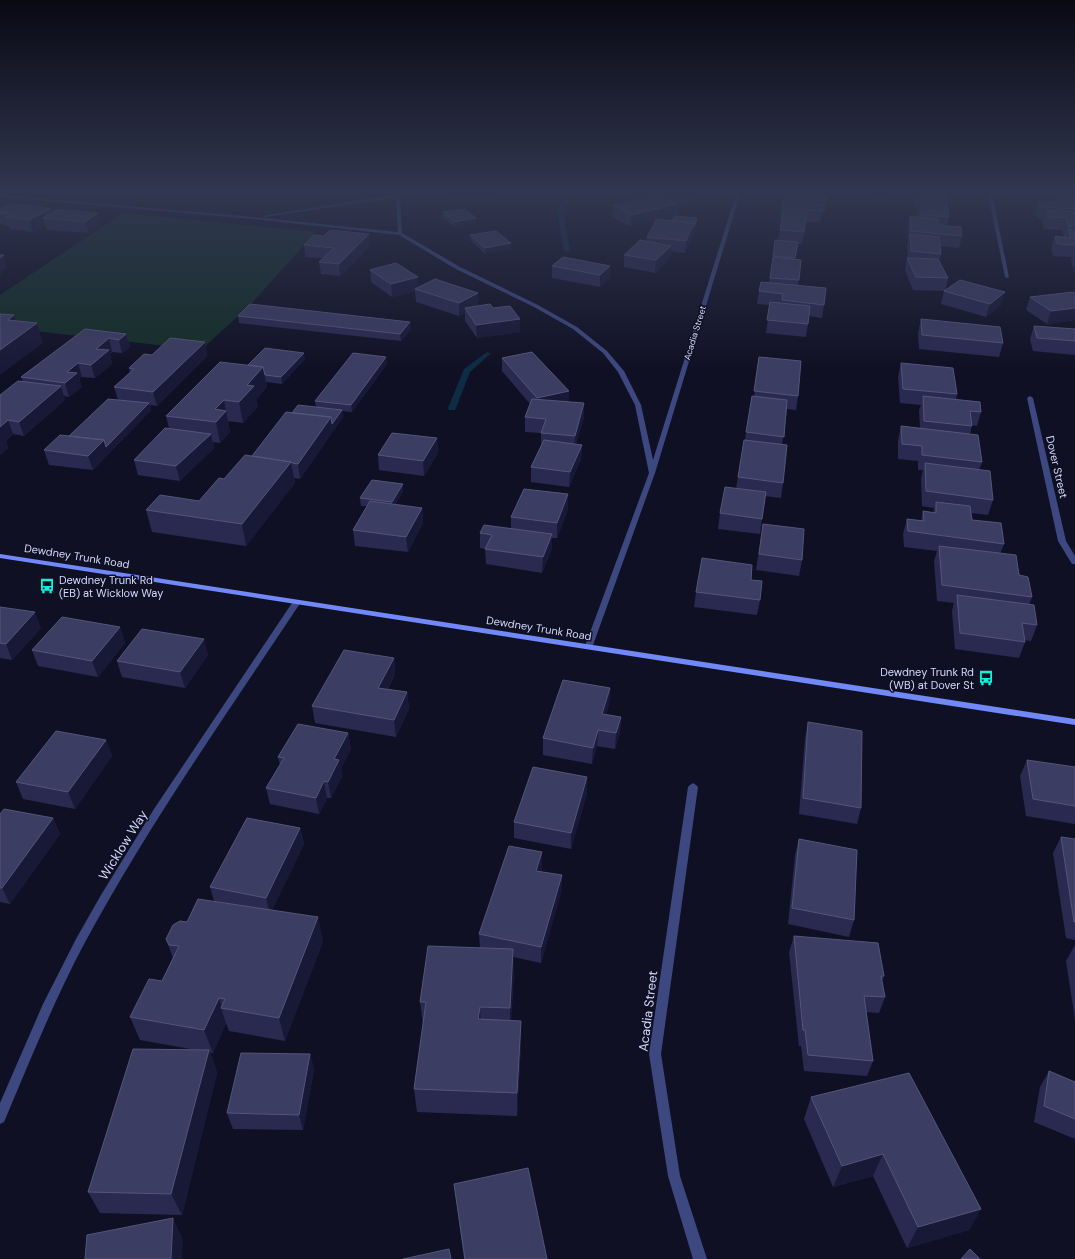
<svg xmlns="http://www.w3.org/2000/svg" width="1075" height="1259" viewBox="0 0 1075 1259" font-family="'DM Sans',sans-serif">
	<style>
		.green { fill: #132e27 }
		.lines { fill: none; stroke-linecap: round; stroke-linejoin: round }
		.stream { fill: #0e2c44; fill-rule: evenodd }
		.minor { fill: #3d4881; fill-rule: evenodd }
		.secondary { fill: #7188f8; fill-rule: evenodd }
		.wall { fill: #2a2a51; fill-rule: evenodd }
		.shaded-wall { fill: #181837 }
		.building { fill: #3c3d63; stroke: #54557c }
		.labels { text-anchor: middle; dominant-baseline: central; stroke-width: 3; stroke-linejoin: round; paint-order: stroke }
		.far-street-label { font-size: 9px; fill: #d5d8fd; stroke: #101024 }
		.street-label { font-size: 11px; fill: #d5d8fd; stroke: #101024 }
		.poi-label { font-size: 11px; fill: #d5d8fd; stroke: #101024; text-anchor: start }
		.near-street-label { font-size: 13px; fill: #d5d8fd; stroke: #101024 }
	</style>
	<rect width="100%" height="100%" fill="#101024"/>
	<!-- green -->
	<path class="green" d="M123 213 316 232 250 305 201 350 0 327V295Z"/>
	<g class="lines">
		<!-- stream -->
		<path class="stream" d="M568 194H574L563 211 570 250 567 252 564 250 557 211Z
			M487 352 491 354 489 355 470 372 456 408 455 410H449L448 408 464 369Z"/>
		<!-- minor -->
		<path class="minor" d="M398 194H402L400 196 402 233 460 267 538 305 577 327 607 351 624 371 641 405 653 460 736 194H740L655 473 592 648H586L585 646 649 473 635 405 618 372 603 353 573 329 534 307 456 269 399 235 253 219 0 197V195L253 217 398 232 396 198 264 217 262 216Z
			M988 194H992L1009 277 1007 278 1005 277Z
			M1030 396 1033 398 1066 541 1075 556V564H1072L1058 541 1027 398Z
			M294 600H297L301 602C226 715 147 827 83 946 53 1003 29 1063 4 1122L0 1124V1103L43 1004 76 939 101 895 154 809Z
			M693 783 696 785 698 787 661 1054 680 1176 707 1259H693L668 1176 649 1054 688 787 690 785Z"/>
		<!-- secondary -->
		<path class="secondary" d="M0 554 1075 719V725L0 558Z"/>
	</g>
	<!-- wall -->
	<path class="wall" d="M446 194H497L493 203 447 200Z
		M670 194H697L693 204 675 203 678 204 677 216H674L697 218V224L694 231 693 235 685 253 671 251 670 258 655 273 624 267V255L646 241 647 237 656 220 630 226 612 217 613 205 669 200ZM674 216 672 221 659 220Z
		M790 194H827V201L825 213 822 212 820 222H806L802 244H797L795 259 801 260 798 285 824 305 822 318 809 316 806 337 766 333 770 305 757 304 759 291 769 283 772 262 773 256 778 240 782 220H781V210L783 199H789Z
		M873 194H892L891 200 873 199Z
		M913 194H949V195H947L948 199 947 203 949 217 947 225 962 236 959 248 940 246 941 254 939 262 948 278 945 291 913 290 905 270 907 258H908L907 246 908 242V228L910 216 918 217 917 212 918 208H914Z
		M1035 194H1075V272L1071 261 1072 257 1053 256 1051 248 1055 236 1064 237 1062 230 1044 229 1042 221 1043 219H1038L1035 212 1039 201 1053 202 1054 198 1053 196 1035 195Z
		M0 202H2L3 207 52 213H98L101 225 89 233 47 230 45 225 32 232 10 229 9 226 0 224Z
		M443 212 476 218V224L455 228 443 218Z
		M369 234 370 246 340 276 321 274 319 262 323 258 305 257 304 245 324 236Z
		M470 235 511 249 485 254 471 241Z
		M552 266H610V278L600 287 552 278Z
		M370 270 419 287 478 293V306L493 308 520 319V332L477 338 465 321V313L459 316 416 302 415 291 392 297 371 282Z
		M944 291 1001 305 986 317 941 304Z
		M1075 293V320L1047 324 1026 310 1030 297Z
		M238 316 411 329 401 341 239 323Z
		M921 319 1003 343 999 357 919 349 918 333Z
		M1034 326 1075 329V355L1033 351 1030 339Z
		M85 329 126 334 130 347 122 353 112 352 110 354 112 364 95 378 82 377 79 379 82 387 69 397 63 396 65 400 24 436 13 434 6 441 8 448 0 455V395L23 382 21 377Z
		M205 342 207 356 157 406 150 405 151 410 93 470 49 465 44 450 69 436 118 400 114 387 130 373 129 368 152 355Z
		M759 357 798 396 796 410 787 409 782 445 783 483 781 498 765 496 760 534 718 529 720 513 736 488 738 477 745 440 752 396 754 397Z
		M502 358 569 391V402L584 403V417L576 444 582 445 581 459 569 487 531 482V467L541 446V433L525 432V417L530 404 502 371Z
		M305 359 282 384 266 382 267 387 256 399 258 406 243 423 228 421 230 432 220 443 213 442 214 448 180 481 138 475 134 460 169 428 166 416 248 365Z
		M901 363 957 394 956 400 981 412 977 426 972 425 970 434 982 462 979 470 993 500 988 515 971 513 972 520 1004 544 1000 554 1019 575 1032 597 1029 605 1037 625 1031 641 1025 640V642L1019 658 955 649 952 611 954 603 937 601 934 561 937 551 904 547 903 534 907 519 921 521 923 511 933 513 934 508 922 506 921 478 923 470H918V461L898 459V440L901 426 920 428 919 410 921 405 900 403 898 377Z
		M387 364 352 412 342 411 343 417 300 479 294 478 295 483 246 546 152 532 146 510 199 501 252 456 292 413 316 407 315 401Z
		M437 438 438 453 424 476 379 470 378 455Z
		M403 484V491L395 505 422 508 423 523 408 552 355 546 353 530 367 506H361L360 498Z
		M568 494V509L557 538H552V549L542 573 486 564 485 549 480 548V533L511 528V517Z
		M763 524 802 560 799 576 756 570Z
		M751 580 760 600 757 615 694 607 696 592Z
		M0 607 41 628 12 660 0 658Z
		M120 627 125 643 98 677 38 666 32 650Z
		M208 655 185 688 122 677 117 661Z
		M394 658 395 674 388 689 407 692 409 709 396 737 315 723 312 706Z
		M610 688 609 704 606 714 621 717 620 733 615 749 597 746 592 764 543 755V738Z
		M808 722 861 808 857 824 799 814 805 738Z
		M348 733 351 749 341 768 342 776 331 798H327L319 814 270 804 266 788 280 765 278 757Z
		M106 740 112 756 75 809 23 799 16 782Z
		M1027 760 1075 767V824L1026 816 1020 776Z
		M587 777V793L571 849 514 838V822Z
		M0 814 53 818 60 834 10 904 0 902Z
		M300 828 304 844 272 910 323 941 285 1041 229 1031 226 1023 213 1053 210 1052 217 1073 182 1215 100 1213 88 1192 196 1050 140 1040 130 1017 162 981 173 958 166 939 187 922 214 901 210 887Z
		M1061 837 1075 839V940L1066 938 1053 853Z
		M799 839 854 920 849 937 788 924 795 855Z
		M542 868 541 872 562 875 561 892 541 963 513 957 514 973 511 1020 521 1021V1044L517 1116 417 1112 414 1089 423 1024 420 1002 480 948 479 934Z
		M794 936 884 976 882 982 885 997 879 1013 866 1012 873 1061 867 1076 804 1071 801 1046H799L789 952Z
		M1075 945V1020L1066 961Z
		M310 1054 314 1070 303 1130 233 1129 227 1113Z
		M1049 1071 1075 1082V1139L1034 1122 1040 1087Z
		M811 1097 981 1209 969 1230 907 1248 873 1176 833 1187 804 1119Z
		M454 1184 547 1259H464Z"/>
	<!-- shaded-wall -->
	<path class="shaded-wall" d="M492 194H497L493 203Z
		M694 194H697L693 204Z
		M2 202 5 214 0 213V203Z
		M678 204 677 216 630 226 631 215Z
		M51 209 53 219 43 218 45 225 32 232 29 220Z
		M98 213 101 225 89 233 85 222Z
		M476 218V224L455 228 454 222Z
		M697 218V224L694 231 695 225Z
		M694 223 693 235 685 253 686 241Z
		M369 234 370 246 340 276 339 264Z
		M511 243V249L485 254V248Z
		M671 246 670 258 655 273 656 260Z
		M4 255 7 268 1 272 2 276 0 278V258Z
		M610 266V278L600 287V275Z
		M418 277 419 290 415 289V291L392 297 391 284Z
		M1005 292 1001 305 986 317 990 304Z
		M478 293V306L465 308V313L459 316V303Z
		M1075 308V320L1047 324 1051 311Z
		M14 315 20 334 8 320Z
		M520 319V332L477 338 476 325Z
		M410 322 411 329 401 341 400 334Z
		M37 323 43 343 0 375V350Z
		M126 334 130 347 122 353 119 340Z
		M109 338 112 352 110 354 112 364 95 378 91 365 96 349Z
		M205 342 207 356 157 406 153 392Z
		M304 353 305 359 282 384 281 377Z
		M386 357 387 364 352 412 351 405Z
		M78 363 82 377 79 379 82 387 69 397 65 383 67 372Z
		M263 367 267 387 256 399 258 406 243 423 239 402 247 385Z
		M61 386 65 400 24 436 19 422Z
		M569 391V405L537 412V398Z
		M224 400 230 432 220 443 216 422 215 409Z
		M149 403 151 410 93 470 88 456 104 440Z
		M584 403V417L574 450 575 436Z
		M342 410 343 417 300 479 298 464 331 417Z
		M8 420 13 434 6 441 8 448 0 455V427Z
		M211 434 214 448 180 481 176 466Z
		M437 438 438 453 424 476 423 461Z
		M582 445 581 459 569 487 570 472Z
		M291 462 295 483 246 546 242 524Z
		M403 484V491L392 510V502Z
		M568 494V509L557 538V523Z
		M422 508 423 523 408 552 406 537Z
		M552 534V549L542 573 543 557Z
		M35 612 41 628 12 660 6 644Z
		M120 627 125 643 98 677 92 661Z
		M204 639 208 655 185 688 180 672Z
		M394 658 395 674 380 704 378 688Z
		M610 688 609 704 602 730V714Z
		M407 692 409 709 396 737 394 720Z
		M621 717 620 733 615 749 616 733Z
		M598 730 597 746 592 764 593 748Z
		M348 733 351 749 341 768 342 776 331 798 328 782 334 759Z
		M106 740 112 756 75 809 68 792Z
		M587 777V793L571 849V833Z
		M324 781 327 798 319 814 316 798Z
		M53 818 60 834 10 904 2 888Z
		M300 828 304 844 270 914 266 898Z
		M542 852V868L536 887V871Z
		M562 875 561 892 541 963V947Z
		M318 917 323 941 285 1041 279 1018Z
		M513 949 514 973 510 1031V1008Z
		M219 998 222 1008H221L226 1023 213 1053 204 1030Z
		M480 1007 481 1030 478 1019Z
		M521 1021V1044L517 1116V1093Z
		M209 1050 217 1073 182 1215 171 1194Z
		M310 1054 314 1070 303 1130 299 1115Z
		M883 1154 873 1176 833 1187 842 1166Z
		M981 1209 969 1230 907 1248 918 1227Z
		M173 1218 183 1239 182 1259H171Z"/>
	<!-- building -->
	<path class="building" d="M790 194 827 196V201L815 200 816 205H822V211L783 208V199H790Z
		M916 194H947L948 199 917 197Z
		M659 195 678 204 631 215 613 205Z
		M1055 195 1075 196V209L1041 207 1039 201 1058 202Z
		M920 200 947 202 949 217 921 215Z
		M11 203 51 209 29 220 6 217 11 215 0 213V209Z
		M57 209 98 213 85 222 43 218Z
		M464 209 476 218 454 222 443 212Z
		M783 210 807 212 804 232 780 230Z
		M1046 210 1075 212V227L1068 226 1066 218 1048 217Z
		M674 216 697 218 695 225H694V223L672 221Z
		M910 216 938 219V225L961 227 962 236 911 231Z
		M657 219 694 223 686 241 647 237Z
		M1068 229 1075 230V245L1057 244 1055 236 1071 238Z
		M330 230 369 234 339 264 319 262 334 248 304 245 314 235 324 236Z
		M496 231 511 243 485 248 470 235Z
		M910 234 939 237 941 254 911 251Z
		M640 240 671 246 656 260 624 255Z
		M775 240 798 242 795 258 773 256Z
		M0 255H4L0 258Z
		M563 257 610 266 600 275 552 266Z
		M773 257 801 260 799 280 770 278Z
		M907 258 938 259 948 278 916 277Z
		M396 263 418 277 391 284 370 270Z
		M435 279 478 293 459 303 415 289Z
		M960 280 1005 292 990 304 944 291Z
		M761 282 826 288 824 305 782 300 783 294 759 291Z
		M1073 292 1075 293V308L1051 311 1030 297Z
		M770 302 810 306 808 324 767 320Z
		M250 304 410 322 400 334 238 316Z
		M490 304 493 308 510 306 520 319 476 325 465 308Z
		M0 314 14 315 8 320 37 323 0 350Z
		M921 319 1000 327 1003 343 922 335Z
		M1034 326 1075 329V341L1037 338Z
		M85 329 126 334 119 340 109 338 96 349 109 350 91 365 78 363 67 372 77 373 65 383 21 377Z
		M170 338 205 342 153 392 114 387 134 369 129 368 144 354 152 355Z
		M265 348 304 353 281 377 265 375 263 367 248 365Z
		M532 352 569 391 537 398 502 358Z
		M353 353 386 357 351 405 315 401Z
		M759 357 801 361 798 396 754 391Z
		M220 362 263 367 247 385 254 386 239 402 224 400 215 409 226 411 216 422 166 416Z
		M901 363 953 368 957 394 903 389Z
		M18 381 61 386 19 422 8 420 0 427V395Z
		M752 396 787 400 784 437 746 432Z
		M923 396 980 402 981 412 970 411 972 426 924 421Z
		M108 399 149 403 106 447 104 440 69 436Z
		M532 399 584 403 575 436 541 433 546 419 525 417Z
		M298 405 342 410 332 424 331 417 292 413Z
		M286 412 331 417 298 464 292 463 291 462 252 456Z
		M901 426 978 435 982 462 922 455V446L902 444Z
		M165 428 211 434 176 466 134 460Z
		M392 433 437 438 423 461 378 455Z
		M60 435 104 440 88 456 44 450Z
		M544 440 582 445 570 472 531 467Z
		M744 440 787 445 783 483 738 477Z
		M245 455 291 462 242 524 146 510 160 495 199 501 219 478 224 479Z
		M925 463 990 471 993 500 926 491Z
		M372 480 403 484 392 502 360 498Z
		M725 487 766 492 762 519 720 513Z
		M524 489 568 494 557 523 511 517Z
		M370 501 422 508 406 537 353 530Z
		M936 502 970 506 972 520 1001 523 1004 544 908 531 907 519 924 521 923 511 936 513Z
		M763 524 804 529 802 560 759 554Z
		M484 525 552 534 543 557 485 549 492 535 480 533Z
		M939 546 1016 555 1019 575 1028 577 1032 597 942 585Z
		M702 558 752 565 751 580 762 581 760 600 696 592Z
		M957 595 1034 605 1037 625 1022 623 1025 642 960 633Z
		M0 607 35 612 6 644 0 643Z
		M62 617 120 627 92 661 32 650Z
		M142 629 204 639 180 672 117 661Z
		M344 650 394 658 378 688 407 692 394 720 312 706Z
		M563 680 610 688 602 714 621 717 616 733 598 730 593 748 543 738Z
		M808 722 862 731 861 808 803 798Z
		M298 724 348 733 334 759 339 760 328 782 324 781 316 798 266 788 284 758 278 757Z
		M56 731 106 740 68 792 16 782Z
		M1027 760 1075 767V806L1033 799Z
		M533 767 587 777 571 833 514 822Z
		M4 809 53 818 2 888H0V814Z
		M247 818 300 828 266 898 210 887Z
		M1061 837 1075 839V922H1074Z
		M799 839 857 850 854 920 792 908Z
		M509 846 542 852 536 871 562 875 541 947 479 934Z
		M198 899 318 917 279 1018 221 1008 225 999 219 998 204 1030 130 1017 149 979 162 981 179 946 169 945 166 939 173 925 180 921 187 922Z
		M794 936 878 943 884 976H881L885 997 864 996 873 1061 808 1055 805 1030H803Z
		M428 946 513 949 510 1008 480 1007 478 1019 521 1021 517 1093 414 1089 426 1002H420Z
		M133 1049 209 1050 171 1194 88 1192Z
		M241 1053 310 1054 299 1115 227 1113Z
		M1049 1071 1075 1082V1119L1044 1106Z
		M909 1073 981 1209 918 1227 883 1154 842 1166 811 1097Z
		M528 1168 547 1259H465L454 1184Z
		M173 1218 171 1259H85L87 1235Z
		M449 1249 451 1259H403Z
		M970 1249 980 1259H961Z"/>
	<!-- sky -->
	<linearGradient id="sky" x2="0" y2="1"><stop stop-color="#090914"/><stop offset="0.52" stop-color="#313750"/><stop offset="1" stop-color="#313750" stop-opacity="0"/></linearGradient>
	<rect width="1075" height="370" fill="url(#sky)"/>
	<!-- icons -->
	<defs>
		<g id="bus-bare" transform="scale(1.2)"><path d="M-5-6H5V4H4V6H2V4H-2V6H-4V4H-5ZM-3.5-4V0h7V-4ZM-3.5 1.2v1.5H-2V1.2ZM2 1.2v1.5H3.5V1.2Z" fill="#0cf2db" stroke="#101024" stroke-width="2.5" paint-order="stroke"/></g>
	</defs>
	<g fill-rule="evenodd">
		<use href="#bus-bare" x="47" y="586"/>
		<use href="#bus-bare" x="986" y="678"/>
	</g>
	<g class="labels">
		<!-- far-street labels -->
		<g class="far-street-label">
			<text transform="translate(695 333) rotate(-73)">Acadia Street</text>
		</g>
		<!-- street labels -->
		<g class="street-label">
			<text transform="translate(1057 467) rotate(77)">Dover Street</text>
			<text transform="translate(77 556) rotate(9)">Dewdney Trunk Road</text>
			<text transform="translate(539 628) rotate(9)">Dewdney Trunk Road</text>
		</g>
		<!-- poi labels -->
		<g class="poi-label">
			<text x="59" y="580">Dewdney Trunk Rd<tspan x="59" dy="13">(EB) at Wicklow Way</tspan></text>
			<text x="974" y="672" text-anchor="end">Dewdney Trunk Rd<tspan x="974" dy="13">(WB) at Dover St</tspan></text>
		</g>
		<!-- near-street labels -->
		<g class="near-street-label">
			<text transform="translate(123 845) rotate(-58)">Wicklow Way</text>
			<text transform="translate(648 1011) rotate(-83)">Acadia Street</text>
		</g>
	</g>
</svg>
